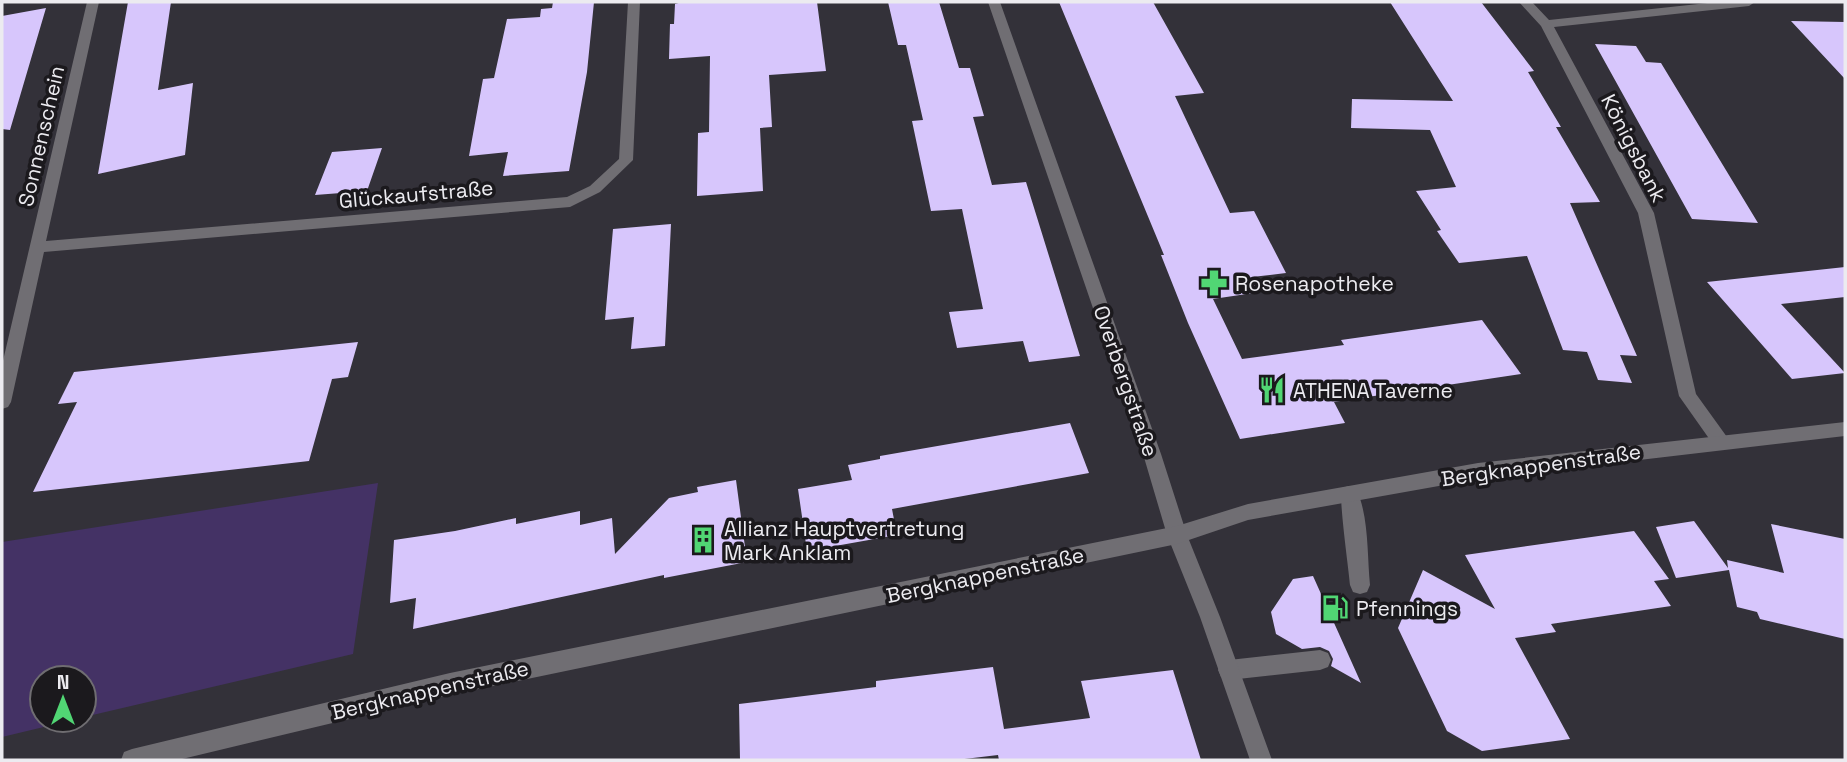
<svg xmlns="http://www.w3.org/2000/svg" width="1847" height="762" viewBox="0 0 1847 762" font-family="'Space Grotesk',sans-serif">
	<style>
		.green { fill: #443265 }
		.building { fill: #d7c6fc }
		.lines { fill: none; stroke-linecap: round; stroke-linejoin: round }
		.service { fill: #706e73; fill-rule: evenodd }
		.minor { fill: #706e73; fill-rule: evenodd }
		.tertiary { fill: #706e73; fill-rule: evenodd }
		.labels { text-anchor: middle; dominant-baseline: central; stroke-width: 7; stroke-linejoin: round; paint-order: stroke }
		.street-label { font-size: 21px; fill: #ecebf0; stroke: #1b191d }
		.poi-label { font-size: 21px; fill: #ecebf0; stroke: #1b191d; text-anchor: start }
	</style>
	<rect width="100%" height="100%" fill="#333139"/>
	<!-- green -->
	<path class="green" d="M378 483 353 654 84 717V678H42V720H73L2 737V542Z"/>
	<!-- building -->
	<path class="building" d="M128 2H171L158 90 193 83 185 155 98 174Z
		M553 2H594L587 72 569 171 503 176 508 152 469 156 483 79 494 78 507 19 540 17 541 9 552 8Z
		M682 2H817L826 71 769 75 772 127 760 128 763 191 697 196 698 133 709 132 710 56 669 59 670 24H674L675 4Z
		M888 2H939L959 68H970L984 116 973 117 992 185 1026 182 1080 356 1029 362 1023 341 957 348 949 312 983 309 962 209 931 211 912 121 923 120 906 45H898Z
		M1059 2H1153L1204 93 1175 96 1230 213 1254 211 1286 273 1252 277 1260 292 1213 299 1242 359 1344 345 1341 340 1482 320 1521 374 1334 402 1345 423 1240 439 1188 323 1161 255H1164Z
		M1390 2H1481L1534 71 1528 72 1561 127H1556L1600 202 1570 203 1637 356 1620 355 1632 383 1598 380 1587 352 1563 350 1527 256 1459 263 1437 231 1441 230 1416 191 1456 187 1430 130 1351 128 1352 99 1453 101Z
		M46 8 10 130 2 129V16Z
		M1791 21 1845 22V79Z
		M1595 44 1636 46 1646 62 1661 63 1758 223 1692 219Z
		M382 148 367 191 315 195 332 152Z
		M671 224 665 346 631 349 634 317 605 320 613 229Z
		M1845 267V297L1781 304 1845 373 1792 379 1707 282Z
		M358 342 348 377 332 379 309 461 33 492 77 402 58 404 74 372Z
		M1070 423 1089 473 892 509 897 535 807 551 798 489 852 480 848 465 880 459V456Z
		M736 480 747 562 664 578V575L413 629 416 598 390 603 394 540 455 531 516 518V524L580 511V525L612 518 615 554 669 498 698 492 697 487Z
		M1694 521 1728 568 1727 560 1784 573 1771 524 1845 539V639L1760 619 1757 612 1737 607 1729 570 1676 578 1656 527Z
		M1634 531 1669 579 1654 581 1671 606 1551 624 1556 632 1515 638 1570 739 1482 751 1447 731 1398 628 1423 570 1495 609 1465 555Z
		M1313 576 1361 683 1331 666 1333 659 1329 651 1320 647 1302 649 1276 634 1271 612 1293 579Z
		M993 667 1004 729 1090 718 1081 681 1173 670 1201 760H999L998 755 956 760H740L739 704 876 687V681Z"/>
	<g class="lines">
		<!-- service -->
		<path class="service" d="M1349 486 1356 488C1369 516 1367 554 1370 585L1367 592 1360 594 1353 592 1350 585C1349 570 1338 496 1342 488Z
			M1320 650 1328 653 1331 660 1328 667 1320 670 1229 680 1221 677 1218 670 1221 663 1229 660Z"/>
		<!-- minor -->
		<path class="minor" d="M87 2H99L46 241 567 197 590 186 619 159 628 2H640L633 160 600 192 570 207 44 252 11 402 8 407 2 409V365Z
			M988 2H1000L1161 454 1187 535 1220 617 1272 760H1250L1200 617 1167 535 1143 454Z
			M1519 2H1532L1549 20 1717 2H1755L1749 6 1554 27 1654 213 1696 394 1727 437 1730 442 1727 447 1721 449 1715 447 1679 396 1638 213 1541 26Z"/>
		<!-- tertiary -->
		<path class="tertiary" d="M1845 422V436L1478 479 1248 520 1177 544 450 695 178 760H121L124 752 132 749 450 673 1177 526 1248 504 1478 463Z"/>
	</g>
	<!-- icons -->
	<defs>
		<g id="pharmacy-bare" transform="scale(2.1)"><path d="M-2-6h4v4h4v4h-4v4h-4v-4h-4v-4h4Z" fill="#51d674" stroke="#1b191d" stroke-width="2.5" paint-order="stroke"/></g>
		<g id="restaurant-bare" transform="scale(2.1)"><path d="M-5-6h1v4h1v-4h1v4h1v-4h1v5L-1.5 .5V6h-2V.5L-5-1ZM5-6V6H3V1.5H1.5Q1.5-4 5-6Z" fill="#51d674" stroke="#1b191d" stroke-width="2.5" paint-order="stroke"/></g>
		<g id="building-bare" transform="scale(2.1)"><path d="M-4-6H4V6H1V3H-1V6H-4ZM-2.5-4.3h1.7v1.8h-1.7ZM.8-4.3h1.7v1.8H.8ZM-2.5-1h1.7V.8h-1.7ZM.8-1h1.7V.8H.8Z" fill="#51d674" stroke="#1b191d" stroke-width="2.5" paint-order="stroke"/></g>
		<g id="fuel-bare" transform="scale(2.1)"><path d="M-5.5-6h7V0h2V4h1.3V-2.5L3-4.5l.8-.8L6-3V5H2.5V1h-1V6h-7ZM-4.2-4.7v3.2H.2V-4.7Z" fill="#51d674" stroke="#1b191d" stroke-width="2.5" paint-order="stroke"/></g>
	</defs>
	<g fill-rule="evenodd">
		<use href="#pharmacy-bare" x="1214" y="283"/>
		<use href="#restaurant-bare" x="1272" y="390"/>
		<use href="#building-bare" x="703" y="540"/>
		<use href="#fuel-bare" x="1335" y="608"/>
	</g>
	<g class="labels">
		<!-- street labels -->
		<g class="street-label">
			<text transform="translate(41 136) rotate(-77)">Sonnenschein</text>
			<text transform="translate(1634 148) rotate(63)">Königsbank</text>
			<text transform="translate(416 194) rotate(-5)">Glückaufstraße</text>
			<text transform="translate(1126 381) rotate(71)">Overbergstraße</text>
			<text transform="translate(1541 465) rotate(-8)">Bergknappenstraße</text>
			<text transform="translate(985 575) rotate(-12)">Bergknappenstraße</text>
			<text transform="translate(430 690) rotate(-13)">Bergknappenstraße</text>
		</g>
		<!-- poi labels -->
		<g class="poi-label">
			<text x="1235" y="283">Rosenapotheke</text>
			<text x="1293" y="390">ATHENA Taverne</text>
			<text x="724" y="528">Allianz Hauptvertretung<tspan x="724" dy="24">Mark Anklam</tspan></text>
			<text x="1356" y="608">Pfennings</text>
		</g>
	</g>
	<!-- border -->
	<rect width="1847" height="762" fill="none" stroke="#ecebf0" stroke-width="7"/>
	<!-- north arrow -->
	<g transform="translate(63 699)"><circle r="33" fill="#1b191d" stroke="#6f6d71" stroke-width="2"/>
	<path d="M0-5L12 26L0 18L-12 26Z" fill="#51d674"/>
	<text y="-10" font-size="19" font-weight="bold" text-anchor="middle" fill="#ecebf0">N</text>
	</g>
</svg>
